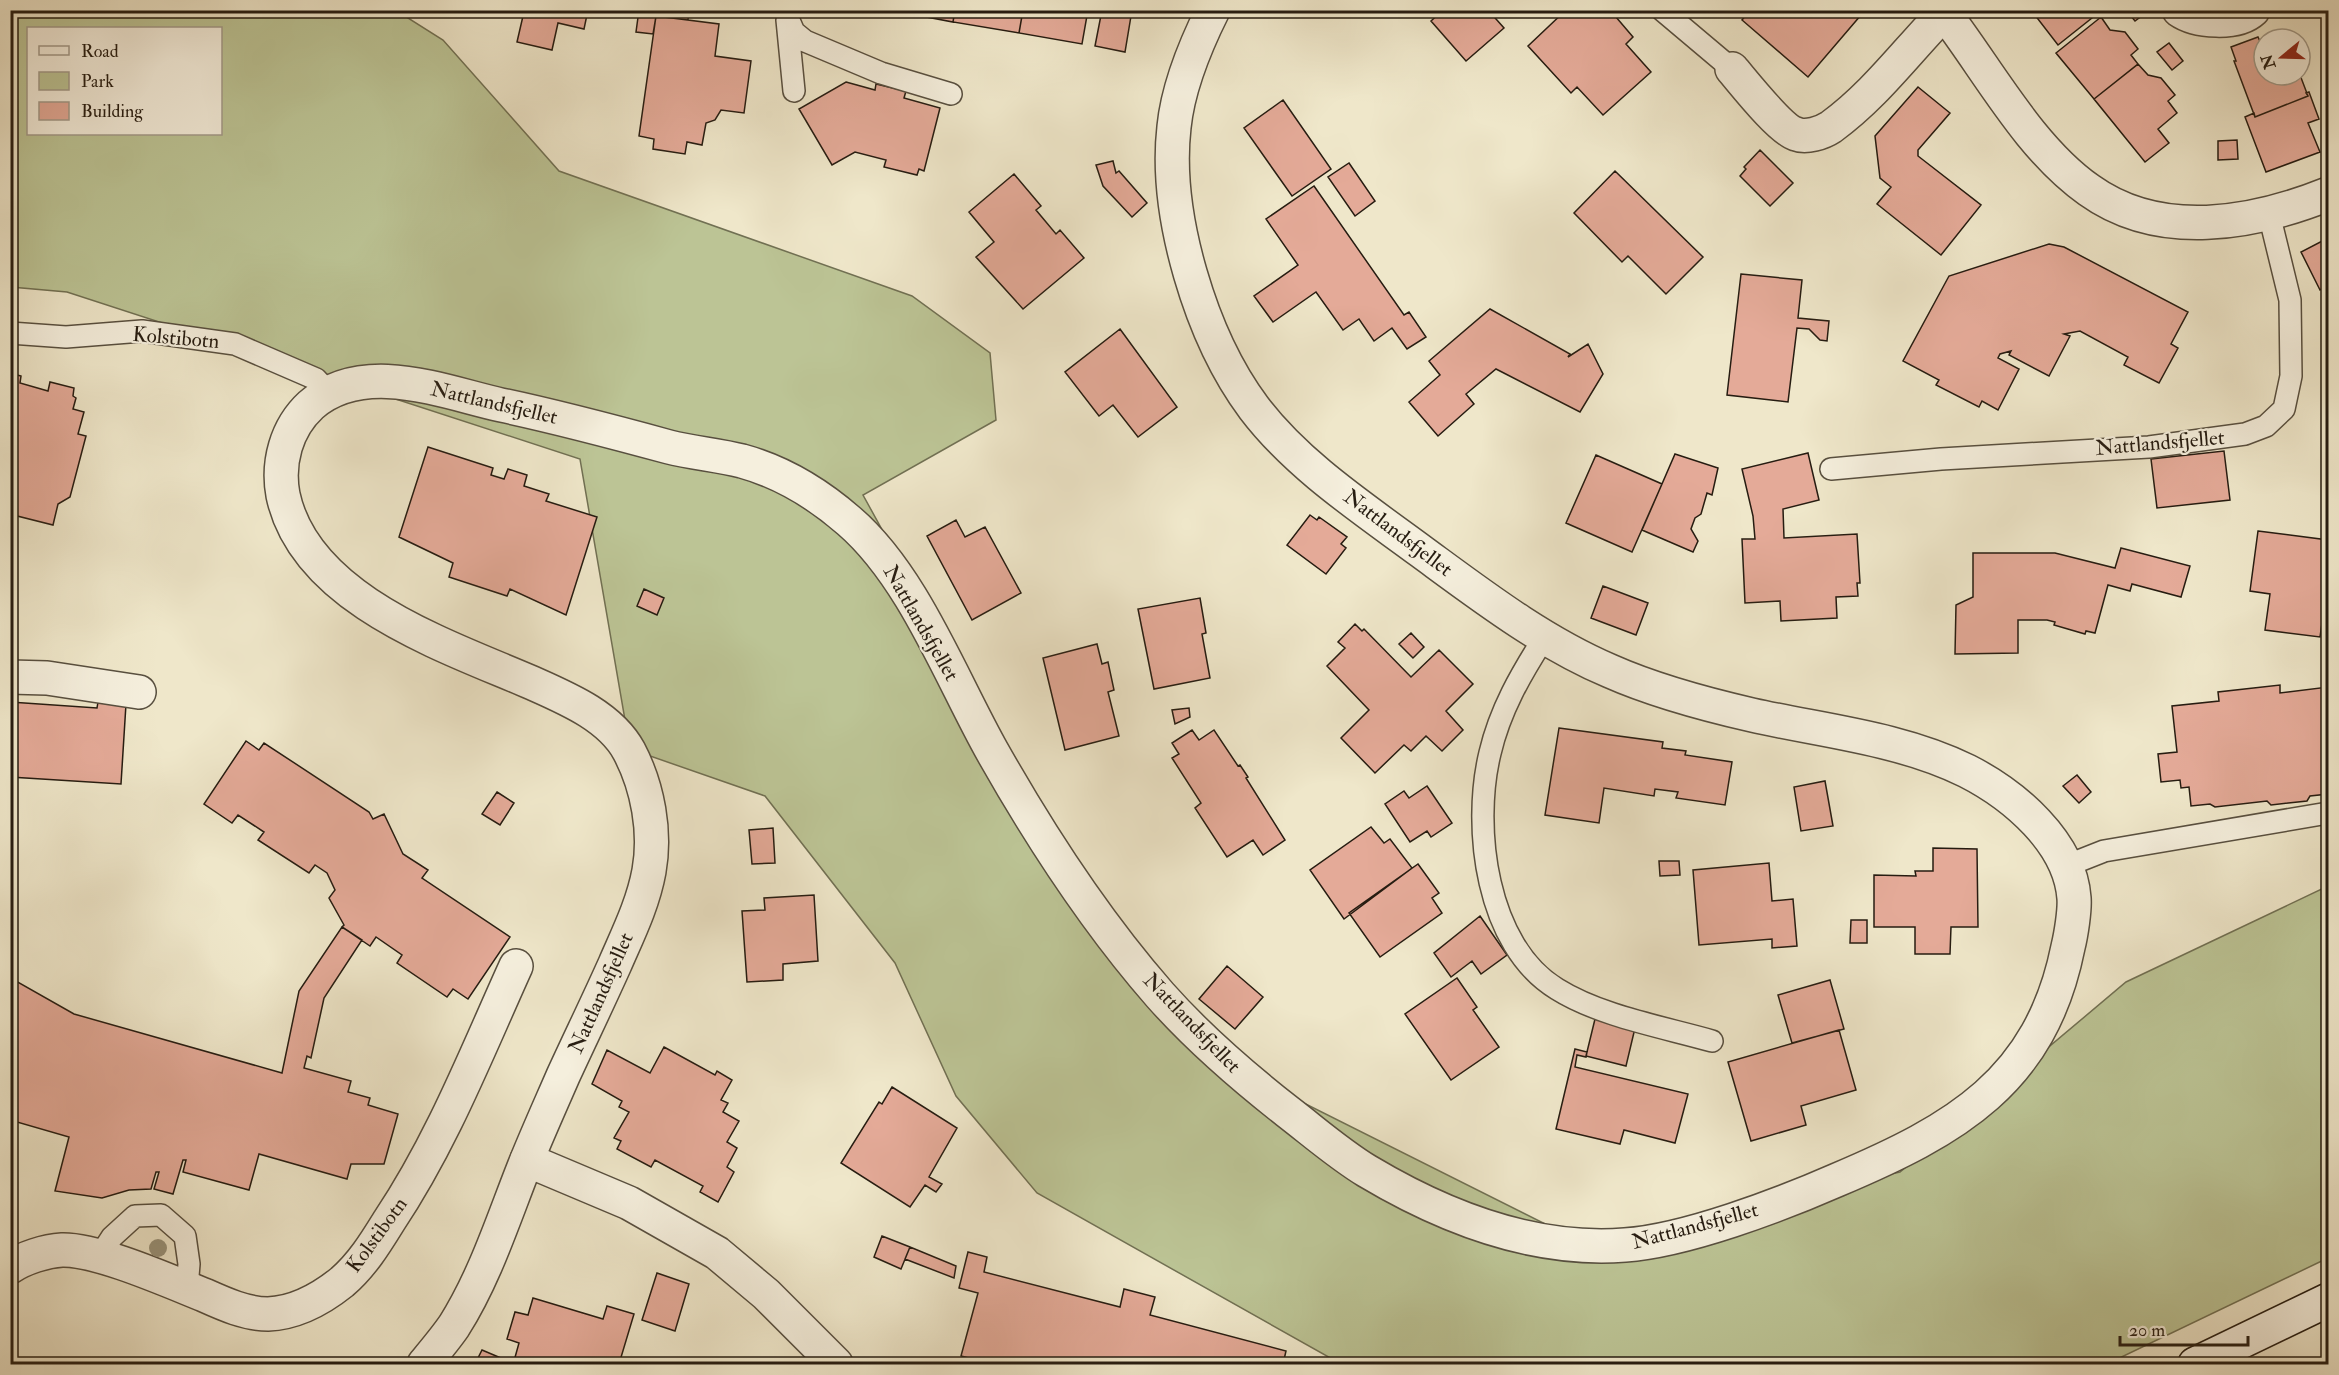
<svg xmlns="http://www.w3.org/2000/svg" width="2339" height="1375" viewBox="0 0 2339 1375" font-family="'IM FELL Double Pica',serif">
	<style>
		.green { fill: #bcc495; stroke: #717053; stroke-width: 1.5; fill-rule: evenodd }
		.building { fill: #e4aa98; stroke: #261c11; stroke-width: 1.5 }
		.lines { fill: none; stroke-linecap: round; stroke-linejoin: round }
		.service-casing { stroke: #584f3f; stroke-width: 24 }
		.minor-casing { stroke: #584f3f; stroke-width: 36 }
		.tertiary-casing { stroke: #584f3f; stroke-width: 36 }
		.secondary-casing { stroke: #261c11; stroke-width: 36 }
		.service { stroke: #f5efdd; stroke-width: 21 }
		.minor { stroke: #f5efdd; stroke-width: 33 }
		.tertiary { stroke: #f5efdd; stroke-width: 33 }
		.secondary { stroke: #f5efdd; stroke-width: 33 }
		.tree { fill: #99937a }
		.labels { text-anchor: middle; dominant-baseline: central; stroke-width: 4.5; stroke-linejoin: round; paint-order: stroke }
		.street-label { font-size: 21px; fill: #261c11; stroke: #f5efdd }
	</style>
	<rect width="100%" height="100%" fill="#efe7ca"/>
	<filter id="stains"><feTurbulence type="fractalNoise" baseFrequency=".00333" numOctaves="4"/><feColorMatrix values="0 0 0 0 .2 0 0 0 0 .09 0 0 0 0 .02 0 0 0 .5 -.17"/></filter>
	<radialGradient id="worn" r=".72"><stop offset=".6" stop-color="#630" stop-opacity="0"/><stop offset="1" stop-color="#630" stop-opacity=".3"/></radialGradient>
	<!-- green -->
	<path class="green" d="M10 11H397L443 40 559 171 912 296 990 353 996 420 863 495 1020 781 1216 1059 1579 1241 1900 1172 2126 982 2324 888 2328 881V1258L2107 1364H1341L1037 1193 956 1096 895 963 765 796 630 749 580 459 67 292 11 287ZM28 28H220V134H28Z"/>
	<!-- building -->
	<path class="building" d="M495 10H588L584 29 558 23 552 50 517 42 523 16Z
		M639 10H689L688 20 656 16 653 34 636 32Z
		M890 10H955L953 22Z
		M955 10H1023L1019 33 953 22Z
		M1023 10H1088L1082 44 1019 33Z
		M1102 10H1132L1125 52 1095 46Z
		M1443 10H1488L1504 28 1466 61 1431 21Z
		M1566 10H1610L1633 37 1626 44 1651 72 1603 115 1577 87 1571 93 1528 46Z
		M1750 10H1856L1861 15 1808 77 1742 20Z
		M2031 10H2102L2058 45Z
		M2126 10H2146L2147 12 2135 21Z
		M656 16 719 24 715 56 751 61 744 113 721 110 715 120 706 123 702 145 687 142 685 154 653 149 654 139 639 136Z
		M2101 17 2110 30 2125 32 2138 49 2131 55 2138 64 2094 99 2056 53Z
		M2258 37 2264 50V75H2300L2308 96 2255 117 2234 61H2236L2231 47Z
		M2169 43 2183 61 2172 70 2157 52Z
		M2138 64 2148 75 2161 78 2175 95 2168 101 2177 113 2158 129 2169 143 2145 162 2094 99Z
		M846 82 875 90 876 84 906 91 904 98 940 108 924 171 919 169 917 175 884 167 886 160 855 152 832 165 799 109Z
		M1918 87 1950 113 1918 150V156L1981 205 1941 255 1877 204 1891 187 1880 178 1875 136Z
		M2309 92 2319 119 2308 123 2320 152 2266 172 2245 117 2254 113 2255 117 2308 96 2306 93Z
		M1283 100 1331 169 1292 196 1244 128Z
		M2237 140 2238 159 2218 160V141Z
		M1760 150 1793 183 1770 206 1740 176 1746 169 1744 167Z
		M1113 161 1116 173 1119 171 1147 203 1132 217 1103 186 1096 165Z
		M1349 163 1375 201 1355 216 1328 177Z
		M1615 171 1703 257 1666 294 1628 256 1622 262 1574 213Z
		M1014 174 1041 206 1036 210 1056 234 1060 230 1084 258 1023 309 976 257 994 242 969 212Z
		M1314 186 1404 315 1409 312 1426 337 1407 349 1392 328 1374 341 1359 319 1343 330 1316 292 1273 322 1254 296 1298 265 1266 219Z
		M2328 238V285L2320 290 2301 252Z
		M2049 244 2064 247 2188 312 2171 344 2178 348 2159 383 2124 365 2128 357 2080 331 2064 334 2070 336 2049 376 2009 355 2011 351 2000 354 1998 358 2019 369 1998 410 1982 401 1979 407 1936 385 1939 380 1903 361 1949 276Z
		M1741 274 1802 280 1798 318 1829 321 1827 341 1820 340 1809 329 1797 328 1788 402 1727 395Z
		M1490 309 1570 354 1568 357 1588 344 1603 374 1580 412 1496 369 1466 394 1474 404 1438 436 1409 402 1440 375 1429 361Z
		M1120 329 1177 407 1138 437 1113 405 1099 416 1065 372Z
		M10 373 21 376 20 383 48 391 50 382 74 388 73 396 76 398 73 409 84 412 78 434 86 436 70 497 58 504 53 525 17 516 13 532 10 531Z
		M428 447 493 468 491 475 504 479 508 469 527 475 524 486 549 494 546 501 597 517 566 615 510 589 507 596 449 577 453 563 399 537Z
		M2224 451 2230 500 2157 508 2151 459Z
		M1808 453 1819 500 1783 509 1784 538 1857 534 1860 583H1857L1858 596 1836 597 1837 618 1781 621 1780 601 1745 603 1742 539H1755L1753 516 1742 469Z
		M1675 454 1718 468 1712 495 1707 493 1701 514 1695 518 1691 529 1698 541 1693 552 1642 530Z
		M1596 455 1662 484 1632 552 1566 523Z
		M1310 515 1317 520 1319 517 1347 537 1341 544 1346 548 1326 574 1287 545Z
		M956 520 965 537 985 527 1021 593 972 620 927 536Z
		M2258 531 2328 540V602H2325L2320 637 2265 630 2270 594 2250 591Z
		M2121 548 2190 566 2181 597 2132 584 2130 591 2108 585 2095 633 2086 631 2085 634 2054 625 2055 622 2047 620H2018V653L1955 654 1956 605 1973 597V553H2055L2115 568Z
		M1603 586 1648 603 1636 635 1591 618Z
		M644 589 664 598 657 615 637 606Z
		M1200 598 1206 633 1202 634 1210 678 1154 689 1138 609Z
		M1355 624 1362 631 1364 629 1411 677 1439 650 1473 684 1446 711 1463 730 1442 751 1426 736 1411 751 1404 745 1375 773 1341 738 1369 710 1327 666 1345 648 1338 642Z
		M1411 633 1424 647 1413 658 1399 644Z
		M1097 644 1102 664 1108 662 1114 690 1108 692 1119 736 1065 750 1043 658Z
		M2280 685V693L2328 687V794L2310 796 2307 801 2271 805 2267 801 2215 807 2210 804 2191 806 2189 787 2181 788 2180 780 2161 782 2158 754 2177 752 2172 706 2219 701 2218 692Z
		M10 702 97 708 98 702 126 704 121 784 10 777Z
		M1189 708 1190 717 1175 724 1172 710Z
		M1559 728 1663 742 1662 748 1686 751 1685 755 1732 762 1725 805 1676 798 1678 792 1655 789 1654 796 1604 788 1599 823 1545 815Z
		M1192 730 1199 740 1214 730 1238 766 1240 765 1248 777 1246 778 1285 840 1263 855 1253 840 1227 857 1195 808 1201 803 1172 758 1179 754 1172 743Z
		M246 741 259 750 264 743 369 812 373 819 384 814 403 854 428 870 422 878 510 937 468 999 453 989 447 997 397 963 402 955 376 937 370 946 342 927 344 925 329 898 335 890 327 873 315 865 309 873 258 840 264 832 238 815 232 823 204 804Z
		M2077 775 2091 792 2079 803 2063 786Z
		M1825 781 1833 826 1801 831 1794 787Z
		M1427 786 1452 823 1431 837 1427 831 1410 842 1385 804 1404 791 1409 798Z
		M497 792 514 803 500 825 482 814Z
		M1371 827 1384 843 1390 839 1412 868 1344 919 1310 870Z
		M773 828 775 863 752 864 749 830Z
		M1933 848 1977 849 1978 927H1951L1950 954H1915V927H1874V875L1916 876 1915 871H1933Z
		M1659 861H1679L1680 875 1660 876Z
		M1769 863 1772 901 1793 899 1797 946 1772 948V939L1699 945 1693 870Z
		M1418 864 1439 893 1432 898 1442 913 1380 957 1349 913Z
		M814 895 818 961 783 964V980L747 982 742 911 765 910 764 898Z
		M1480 916 1507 955 1481 974 1472 961 1451 977 1434 953Z
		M1851 920H1867V943H1850Z
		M342 927 362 940 324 998 311 1058 307 1056 304 1068 351 1081 348 1092 370 1098 368 1105 398 1114 384 1164H351L347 1179 259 1154 249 1190 183 1172 186 1160H183L173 1194 154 1189 159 1172H156L151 1189 129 1190 102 1198 55 1191 69 1137 10 1120V996L16 981 74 1014 282 1073 299 991Z
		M1227 966 1263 997 1235 1029 1199 999Z
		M1457 978 1477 1007 1473 1010 1499 1047 1451 1080 1405 1014Z
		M1830 980 1844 1029 1792 1043 1778 995Z
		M1595 1019 1635 1028 1626 1066 1586 1056Z
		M1839 1030 1856 1090 1801 1106 1806 1125 1751 1141 1728 1062Z
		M664 1047 715 1075 717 1071 732 1080 721 1100 728 1103 723 1112 739 1121 727 1142 737 1148 727 1167 734 1172 718 1202 700 1192 703 1186 655 1160 651 1167 617 1149 621 1141 614 1138 629 1112 619 1107 622 1101 592 1084 607 1050 650 1073Z
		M1575 1049 1587 1052 1586 1057 1577 1055 1575 1067 1688 1094 1675 1143 1624 1130 1620 1144 1556 1129Z
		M892 1087 957 1128 929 1177 942 1184 936 1192 925 1185 910 1207 841 1163 879 1102 882 1104Z
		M882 1236 910 1247 901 1269 874 1257Z
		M910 1247 956 1266 954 1278 905 1259Z
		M968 1252 987 1257 984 1272 1120 1307 1124 1289 1155 1297 1150 1315 1286 1351 1283 1364H992L961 1356 978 1293 959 1288Z
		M657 1273 689 1284 675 1331 642 1320Z
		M533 1298 603 1319 607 1306 634 1314 619 1364H527L514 1361 519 1343 507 1339 515 1312 528 1315Z
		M482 1350 515 1364H475Z"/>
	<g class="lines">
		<!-- service casing -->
		<g class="service-casing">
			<path id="service" d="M1662 10 1732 69
				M787 16 794 32 805 41 881 73 951 94
				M787 20 794 91
				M10 333 66 337 142 331 235 344 316 379 329 393
				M1831 469 1941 459 2149 447 2245 434 2266 426 2284 409 2291 376 2290 300 2269 214
				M1544 638C1521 674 1500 710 1490 753 1472 827 1486 946 1557 989 1600 1016 1663 1027 1712 1041
				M2066 866 2104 851 2328 813
				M99 1257 112 1237 135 1216 161 1215 185 1236 189 1264 187 1288"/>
		</g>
		<!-- minor casing -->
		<g class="minor-casing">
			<path id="minor" d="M2179 10C2196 22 2237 25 2253 10
				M1732 69C1744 83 1780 129 1796 134 1806 138 1822 133 1831 127 1874 96 1907 51 1944 13
				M10 677 47 678 139 692
				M527 1160 629 1203 717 1253 766 1294 836 1364
				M10 1267C24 1258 45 1251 62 1250 97 1249 169 1281 204 1295 224 1304 246 1314 268 1314 295 1313 322 1298 342 1282 362 1265 376 1242 389 1221 442 1142 477 1052 516 966"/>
		</g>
		<!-- tertiary casing -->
		<g class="tertiary-casing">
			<path id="tertiary" d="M1942 10C1987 68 2028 147 2089 190 2160 241 2253 224 2328 194
				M424 1364C434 1352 445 1339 454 1326 485 1277 503 1220 524 1167 536 1137 550 1106 563 1076 580 1039 598 1002 615 964 628 934 643 904 649 871 656 832 648 787 629 751 610 716 566 698 530 682 444 645 305 599 283 495 277 463 286 428 311 405 364 359 443 392 501 405 558 417 614 432 669 447 693 453 718 455 742 461 782 472 818 494 849 521 913 576 951 678 992 751 1040 836 1096 922 1160 995 1199 1039 1242 1076 1288 1112 1314 1132 1339 1154 1367 1171 1444 1217 1534 1252 1625 1245 1685 1241 1780 1205 1837 1180 1955 1130 2041 1082 2068 947 2071 935 2075 910 2074 898 2070 842 2014 795 1967 771 1900 738 1823 731 1752 715 1704 704 1655 691 1610 671 1542 642 1482 596 1422 552 1364 509 1298 466 1254 408 1201 337 1164 215 1174 127 1178 87 1195 46 1213 10"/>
		</g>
		<!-- secondary casing -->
		<g class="secondary-casing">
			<path id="secondary" d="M2195 1364 2328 1300"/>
		</g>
		<!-- service -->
		<use href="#service" class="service"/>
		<!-- minor -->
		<use href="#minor" class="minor"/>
		<!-- tertiary -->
		<use href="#tertiary" class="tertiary"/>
		<!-- secondary -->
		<use href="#secondary" class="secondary"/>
	</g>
	<!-- trees -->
	<circle class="tree" cx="158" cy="1248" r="9"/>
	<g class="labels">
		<!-- street labels -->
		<g class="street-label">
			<text transform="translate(176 338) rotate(5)">Kolstibotn</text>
			<text transform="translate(494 403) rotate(13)">Nattlandsfjellet</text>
			<text transform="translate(2160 443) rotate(-5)">Nattlandsfjellet</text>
			<text transform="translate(1398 533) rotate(37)">Nattlandsfjellet</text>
			<text transform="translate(921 623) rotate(60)">Nattlandsfjellet</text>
			<text transform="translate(601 993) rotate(-66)">Nattlandsfjellet</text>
			<text transform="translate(1192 1023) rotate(46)">Nattlandsfjellet</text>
			<text transform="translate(1695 1226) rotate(-15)">Nattlandsfjellet</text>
			<text transform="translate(377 1235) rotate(-54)">Kolstibotn</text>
		</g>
	</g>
	<!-- margin -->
	<rect width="2339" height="1375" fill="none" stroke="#efe7ca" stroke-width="36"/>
	<rect x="12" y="12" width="2315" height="1351" fill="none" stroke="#261c11" stroke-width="3"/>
	<rect x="18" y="18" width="2303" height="1339" fill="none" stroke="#261c11" stroke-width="1.5"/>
	<!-- legend -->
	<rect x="27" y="27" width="195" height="108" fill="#f5efdd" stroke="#a29b8b" stroke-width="1.5"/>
	<rect x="39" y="46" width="30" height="9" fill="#f5efdd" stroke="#a29b8b" stroke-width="1.5"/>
	<text x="81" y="57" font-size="18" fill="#261c11">Road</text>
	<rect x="39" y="72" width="30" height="18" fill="#bcc495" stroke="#a29b8b" stroke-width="1.5"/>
	<text x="81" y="87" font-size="18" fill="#261c11">Park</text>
	<rect x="39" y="102" width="30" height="18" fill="#e4aa98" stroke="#a29b8b" stroke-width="1.5"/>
	<text x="81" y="117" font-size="18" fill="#261c11">Building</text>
	<!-- north arrow -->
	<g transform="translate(2282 57) rotate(251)"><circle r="28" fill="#f5efdd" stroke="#a29b8b" stroke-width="1.5"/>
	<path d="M0-4.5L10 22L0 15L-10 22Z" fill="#8f2418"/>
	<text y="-9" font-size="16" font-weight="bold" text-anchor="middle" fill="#261c11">N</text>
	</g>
	<!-- scale -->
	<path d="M2120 1336v9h128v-9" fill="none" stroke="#261c11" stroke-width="3"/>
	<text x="2129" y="1336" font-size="18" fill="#261c11" stroke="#f5efdd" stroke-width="4.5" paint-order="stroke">20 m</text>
	<rect width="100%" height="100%" filter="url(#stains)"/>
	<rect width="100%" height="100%" fill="url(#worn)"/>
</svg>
